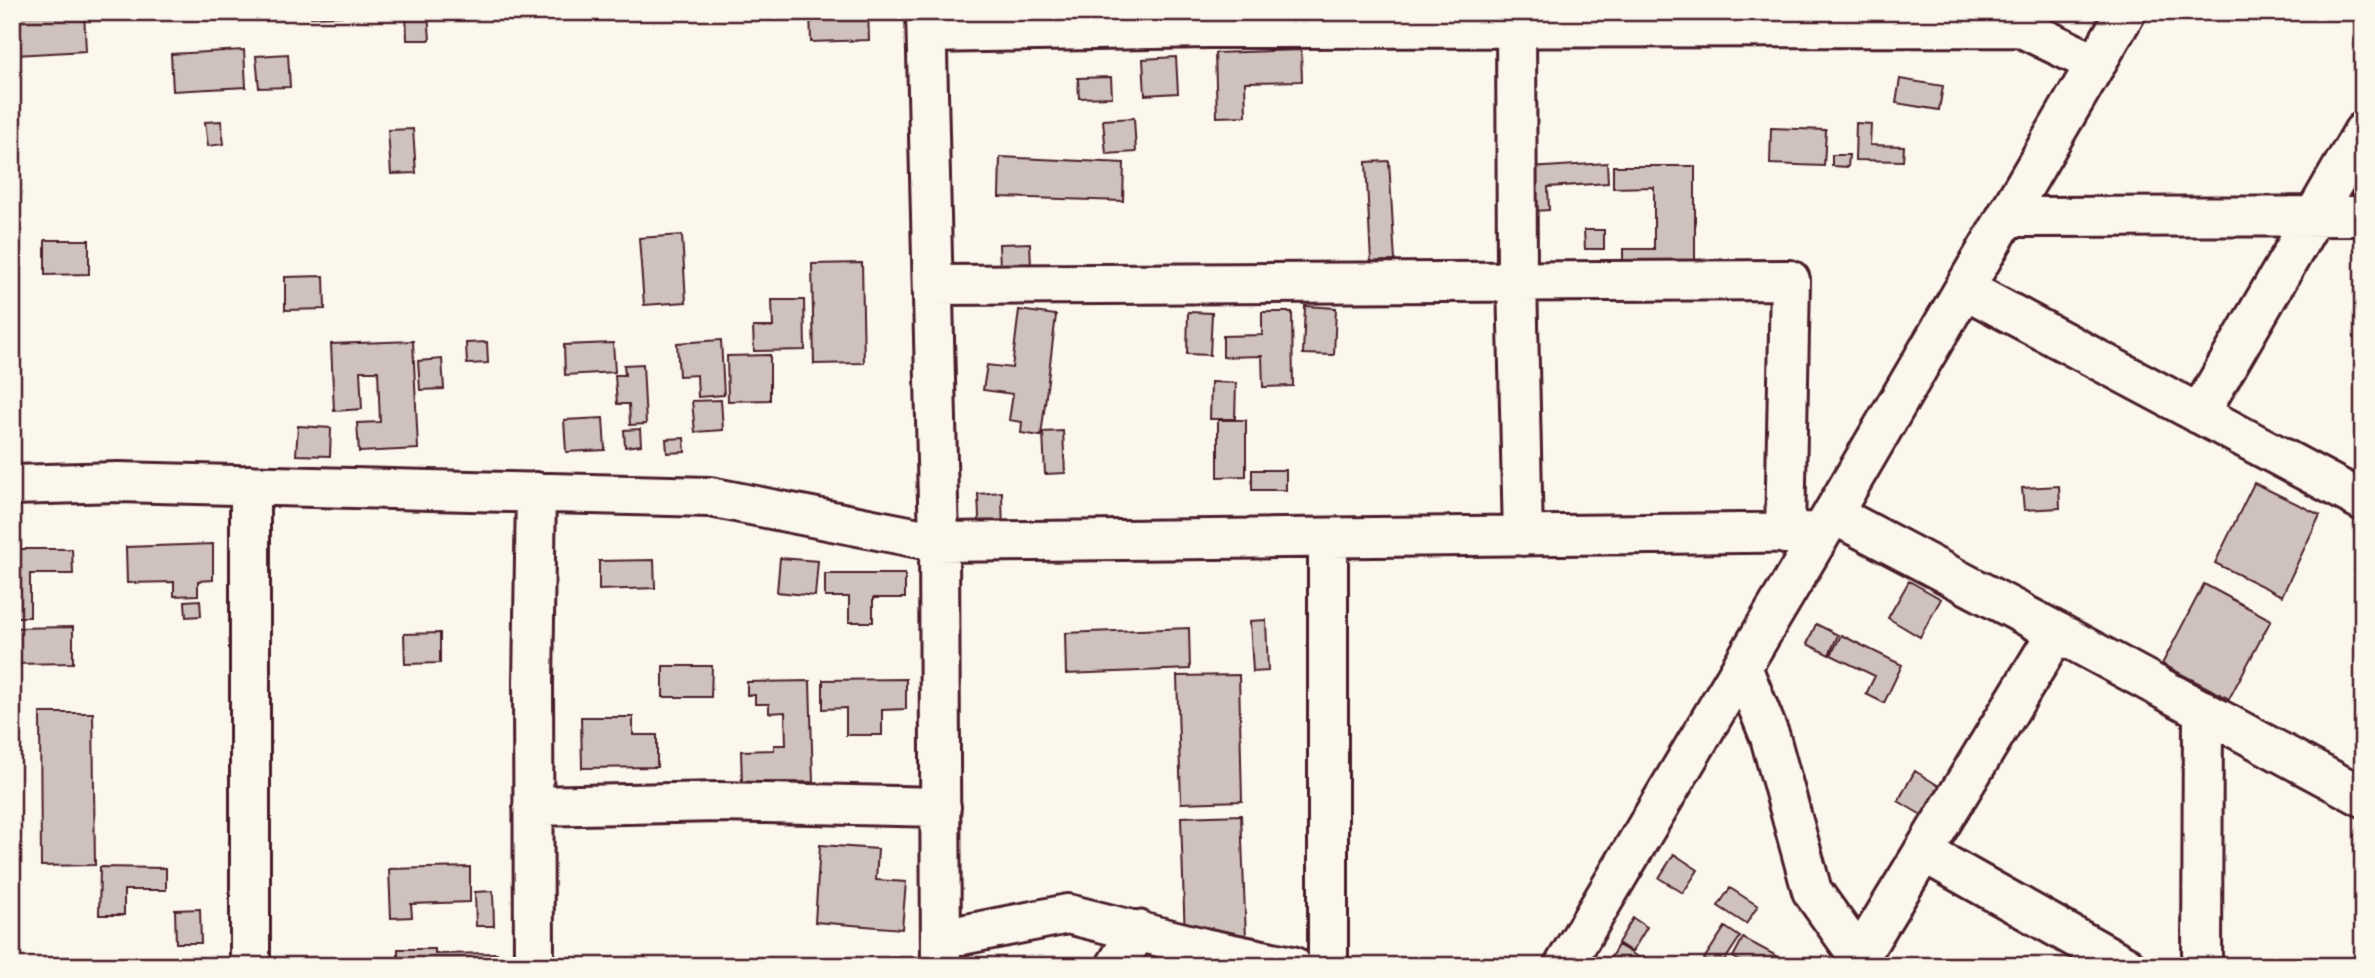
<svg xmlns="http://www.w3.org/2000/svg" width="2375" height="978" viewBox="0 0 2375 978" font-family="'Shantell Sans',sans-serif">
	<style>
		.building { fill: #cfc2bc; stroke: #4a1f2b; stroke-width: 2 }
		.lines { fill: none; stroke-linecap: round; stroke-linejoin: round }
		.minor-casing { stroke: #4a1f2b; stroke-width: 44 }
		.minor { stroke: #fbf7ec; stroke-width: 38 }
	</style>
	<rect width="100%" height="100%" fill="#fbf7ec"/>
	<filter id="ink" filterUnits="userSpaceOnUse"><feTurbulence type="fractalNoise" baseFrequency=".0143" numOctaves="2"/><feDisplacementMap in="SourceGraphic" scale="14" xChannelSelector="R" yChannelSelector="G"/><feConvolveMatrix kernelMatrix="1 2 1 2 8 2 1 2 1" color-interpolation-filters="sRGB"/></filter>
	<g filter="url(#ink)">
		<!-- building -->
		<path class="building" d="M13 12H84L86 51 15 55Z
			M310 12H342V16L311 17Z
			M406 12H428L430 40H407Z
			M810 12H868L869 40 811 42Z
			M244 50 246 87 173 91 171 54Z
			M1301 50 1302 81 1245 82 1246 116 1217 117 1215 53Z
			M288 54 290 87 259 88 256 56Z
			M1176 57 1178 93 1145 95 1143 59Z
			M1111 77 1112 97 1079 98 1078 78Z
			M1900 79 1943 86 1939 110 1896 103Z
			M1134 118 1136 152 1106 154 1103 120Z
			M221 121 224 144 208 146 205 122Z
			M1856 123 1871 124 1870 145 1904 146 1903 161 1855 160Z
			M1771 128 1826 130 1824 166 1770 164Z
			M413 129 416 173 391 174 388 130Z
			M1832 155H1849L1848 167 1832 166Z
			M1000 157 1124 163 1123 201 999 197Z
			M1389 161 1395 261 1371 262 1366 162Z
			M1607 163 1608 183 1548 187 1549 210 1533 211 1530 168Z
			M1613 166H1695V271H1623V249H1654V187L1613 188Z
			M1584 230H1604V249H1585Z
			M682 235 686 302 644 305 639 238Z
			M45 240H89V274L45 275Z
			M1030 243 1031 266 1000 268 999 244Z
			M862 263 864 363 814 364 812 264Z
			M324 276 325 309 285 310V277Z
			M772 300H804L805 350 754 351 753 327H773Z
			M1305 306 1336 308 1334 355 1303 354Z
			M1019 310 1056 315 1041 436 1021 433 1022 422 1009 420 1013 394 983 390 987 365 1012 368Z
			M1188 312 1212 313 1210 355 1187 354Z
			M1262 312H1292L1293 386 1263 387 1262 356 1223 357V336L1262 335Z
			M721 340 724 395 698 397 697 375 679 376 677 343Z
			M413 341 418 449 359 452 357 423 380 422 378 371H360L362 409 334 411 331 344Z
			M487 342 488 363 467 364 466 343Z
			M613 343 615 372 565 375 564 345Z
			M770 355V400L728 401 727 356Z
			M442 359 444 389 420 390 418 361Z
			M643 364 646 424 630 425 629 404H617L615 375H625L624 365Z
			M1211 382 1236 383 1235 419H1210Z
			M721 400 723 430 695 432 692 401Z
			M603 418 605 450 566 452 564 420Z
			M1218 420H1246V476L1218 477Z
			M298 426 331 428 330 456 296 455Z
			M640 429 641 445 625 447 624 430Z
			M1063 431 1065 473 1045 474 1043 432Z
			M684 438 685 452 667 453 666 439Z
			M1252 470H1286V490H1252Z
			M2254 483 2320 515 2282 596 2215 563Z
			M2059 486 2060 508 2024 510 2022 488Z
			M1002 492 1003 539 980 540 978 494Z
			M213 544V580L198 581V595L174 596V582L127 583 126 547Z
			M12 549H72L73 574H30V617H12Z
			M780 558 818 561 815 596 777 592Z
			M654 560 655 588 599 590V561Z
			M825 574H905V598H873V622H849V597H825Z
			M1909 581 1941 599 1920 637 1888 618Z
			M2204 584 2271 620 2229 699 2162 664Z
			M200 600 201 616 186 617 185 601Z
			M1266 620 1268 671 1253 672 1250 621Z
			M1816 624 1838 635 1829 655 1807 644Z
			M73 627V663L12 664V628Z
			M1189 628 1190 669 1066 674 1065 633Z
			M440 633V663L405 664 404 634Z
			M1841 635 1902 665 1884 703 1866 694 1875 676 1831 655Z
			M663 666H712L711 697H663Z
			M1239 675 1242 801 1181 803 1177 676Z
			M906 679V709L882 710V735H846V708L823 709V680Z
			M810 681 813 782 742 783 741 751 774 750V745H786L785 712 769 713V704H755V695H747V682Z
			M40 713H93L95 865 41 866Z
			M581 717H633V735H657V767L582 768Z
			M1915 771 1947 791 1930 820 1898 801Z
			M1241 815 1246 938 1185 940 1181 817Z
			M820 845 878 849 876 880 906 882 902 929 815 922Z
			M1674 854 1698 870 1683 893 1659 878Z
			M100 867 166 868V890H124V915H99Z
			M470 867V902L411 904 412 917 391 918 389 869Z
			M1730 888 1758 906 1746 924 1718 906Z
			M493 891 494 926H476L475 892Z
			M200 909 201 943H176L175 910Z
			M1633 918 1647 927 1632 952 1618 943Z
			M1725 927 1740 937 1721 966H1715L1704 959Z
			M1743 938 1795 966H1748L1733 957Z
			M1618 945 1653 966H1606Z
			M398 949H435V954L497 953V966H398Z"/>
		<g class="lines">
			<!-- minor casing -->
			<g class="minor-casing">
				<path id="minor" d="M926 12 939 542 941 966
					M1516 12 1517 281 1523 536
					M1210 28 2020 27 2096 64
					M927 33 1210 28V12
					M2006 217 2363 216
					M933 285 1790 280 1785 534
					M1965 289 2363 501
					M2199 414 2363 132
					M12 485 118 482 710 497 939 542 1822 532
					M250 485V966
					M1833 514 2057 632 1854 966
					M1328 539V966
					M2057 632 2363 797
					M1742 667 1770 737 1812 891 1859 957
					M533 806 719 802 941 807
					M1923 852 2126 966
					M941 939 1068 914 1204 948 1292 966
					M534 966 533 684 536 492
					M1116 966 1138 930
					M1564 966 1822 532 2126 12
					M2202 966 2203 710"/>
			</g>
			<!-- minor -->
			<use href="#minor" class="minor"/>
		</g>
	</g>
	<!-- margin -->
	<rect width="2375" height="978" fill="none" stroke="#fbf7ec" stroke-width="42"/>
	<rect x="21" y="21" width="2333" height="936" fill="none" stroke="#4a1f2b" stroke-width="2.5" filter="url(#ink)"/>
</svg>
